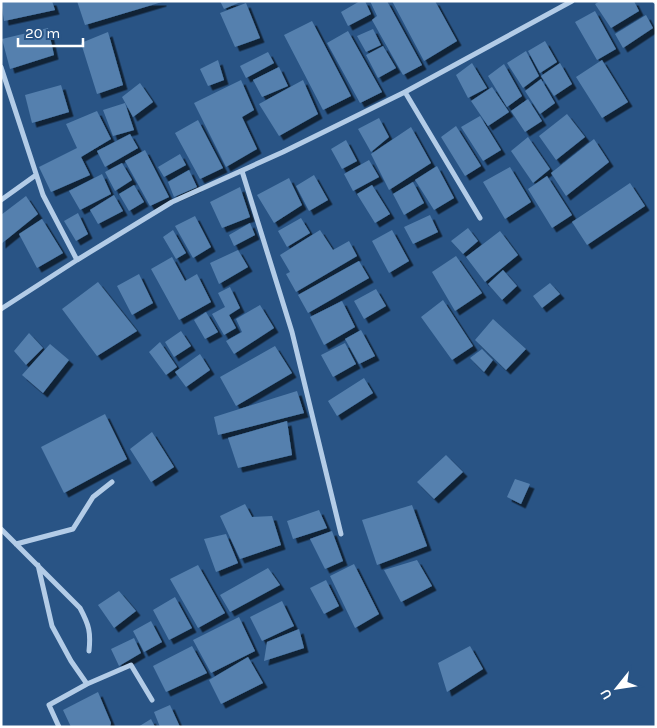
<svg xmlns="http://www.w3.org/2000/svg" width="657" height="728" viewBox="0 0 657 728" font-family="Karla,sans-serif">
	<style>
		.building { fill: #5580ae; filter: url(#shadow) }
		.lines { fill: none; stroke-linecap: round; stroke-linejoin: round }
		.street { stroke: #b3cce7; stroke-width: 5 }
	</style>
	<defs>
		<filter id="shadow"><feDropShadow dx="4.5" dy="4.5" stdDeviation="0" flood-color="#0009"/></filter>
	</defs>
	<rect width="100%" height="100%" fill="#295485"/>
	<!-- building -->
	<path class="building" d="M1 1H52L55 10 4 21Z
		M77 1H162V2L85 25Z
		M220 1H243L224 9Z
		M360 1H365L371 14 348 26 341 12Z
		M370 1H387L422 65 403 75 372 20 377 16Z
		M392 1H435L457 41 424 61Z
		M600 1H634L639 11 611 28 595 4Z
		M246 3 260 38 235 47 220 13Z
		M595 11 616 49 597 60 575 22Z
		M646 15 653 28 623 48 615 34Z
		M312 21 351 96 323 110 284 35Z
		M48 28 54 55 10 69 2 39Z
		M373 29 381 45 366 52 357 36Z
		M348 31 382 92 360 103 327 43Z
		M108 32 123 85 97 94 81 43Z
		M545 41 557 62 540 73 528 51Z
		M383 46 396 68 378 78 366 55Z
		M526 51 539 76 523 88 507 63Z
		M268 52 274 63 246 78 240 66Z
		M218 60 224 80 208 86 200 69Z
		M602 60 628 102 602 118 576 77Z
		M472 63 487 88 468 98 456 75Z
		M560 63 572 84 554 96 541 76Z
		M504 64 522 96 507 107 488 76Z
		M279 67 288 86 262 97 253 80Z
		M541 79 555 103 540 114 525 91Z
		M241 80 254 110 242 117 257 149 226 167 194 103Z
		M303 80 318 114 279 136 259 104Z
		M140 83 153 102 133 117 122 97Z
		M61 85 69 112 32 123 25 95Z
		M492 87 509 112 488 126 471 101Z
		M528 99 542 121 525 132 511 111Z
		M125 103 134 130 113 136 103 110Z
		M97 111 111 139 81 157 90 175 51 192 39 167 77 148 66 124Z
		M567 114 585 137 556 160 539 136Z
		M480 116 501 150 483 161 461 127Z
		M379 118 389 137 371 152 358 129Z
		M198 120 223 168 200 179 175 133Z
		M456 126 481 166 465 176 441 137Z
		M411 127 431 163 389 190 371 154Z
		M130 134 138 148 105 167 97 151Z
		M528 137 550 169 533 183 511 151Z
		M594 139 609 162 566 196 551 173Z
		M346 140 357 161 342 169 331 149Z
		M145 150 169 197 150 206 125 161Z
		M180 154 186 165 164 177 158 167Z
		M369 160 379 177 353 191 344 174Z
		M122 163 132 180 115 191 105 172Z
		M437 166 454 198 434 210 415 180Z
		M510 167 531 202 505 219 483 182Z
		M189 170 197 187 174 197 168 182Z
		M102 174 111 194 80 210 69 191Z
		M314 175 328 200 309 211 296 186Z
		M547 176 572 215 552 228 528 189Z
		M289 178 302 205 274 223 257 195Z
		M413 182 424 203 404 215 393 194Z
		M630 183 645 206 587 245 572 222Z
		M134 185 144 202 129 211 119 194Z
		M372 185 390 214 375 223 357 194Z
		M240 187 250 217 222 228 210 202Z
		M114 195 123 211 98 224 90 210Z
		M26 196 38 214 1 244V215Z
		M78 213 88 234 76 241 64 221Z
		M430 215 438 232 413 244 404 227Z
		M195 216 211 247 193 258 175 226Z
		M301 218 310 233 287 247 278 231Z
		M42 219 63 253 37 268 19 234Z
		M250 223 255 235 234 246 229 235Z
		M468 228 478 241 463 254 451 241Z
		M173 230 186 253 176 259 163 237Z
		M320 230 333 250 349 241 357 256 296 292 286 274 290 272 280 255Z
		M392 230 409 261 389 273 372 241Z
		M500 231 518 255 485 282 466 257Z
		M238 250 248 267 219 284 210 263Z
		M456 256 482 293 455 311 432 272Z
		M172 257 185 281 197 274 211 302 179 320 151 269Z
		M359 261 369 278 308 313 298 295Z
		M503 270 517 286 502 300 488 284Z
		M139 274 153 303 132 315 117 286Z
		M98 282 137 331 97 356 62 309Z
		M550 283 560 294 542 308 533 296Z
		M230 287 240 308 229 315 236 328 224 335 212 314 225 307 218 293Z
		M376 289 386 306 364 319 354 301Z
		M443 300 473 346 452 360 421 317Z
		M342 301 355 327 324 345 310 317Z
		M260 305 274 328 234 354 226 341 242 332 236 319Z
		M206 312 218 332 205 339 194 320Z
		M493 319 526 349 506 370 475 340Z
		M361 330 375 356 359 364 345 339Z
		M181 331 191 346 174 357 165 342Z
		M29 333 43 348 26 365 14 351Z
		M160 342 177 367 166 375 149 352Z
		M345 343 356 364 333 377 321 355Z
		M50 344 69 360 43 393 22 375Z
		M275 346 292 373 236 406 220 377Z
		M482 349 493 360 484 372 470 358Z
		M200 354 210 370 186 387 175 372Z
		M364 378 373 393 337 416 328 401Z
		M297 391 304 413 218 435 214 417Z
		M105 414 127 459 64 493 41 447Z
		M287 421 292 455 238 468 228 438Z
		M152 432 174 467 151 482 130 449Z
		M446 455 463 472 434 499 417 482Z
		M515 479 530 484 521 504 507 497Z
		M245 504 252 517 272 516 281 545 240 559 220 516Z
		M412 505 427 546 377 565 362 520Z
		M319 510 327 528 293 539 287 521Z
		M332 531 343 561 325 569 310 539Z
		M226 534 238 563 216 572 204 539Z
		M417 560 432 586 401 602 384 570Z
		M354 564 379 614 355 628 330 576Z
		M198 565 225 613 198 628 170 579Z
		M268 568 280 585 230 612 220 595Z
		M326 580 339 606 324 614 310 588Z
		M119 591 136 611 114 628 98 605Z
		M175 597 192 628 169 640 153 610Z
		M282 601 294 626 262 641 250 617Z
		M239 617 255 651 211 673 193 640Z
		M151 621 162 642 144 652 133 631Z
		M299 629 304 648 264 661 267 642Z
		M134 638 141 653 119 666 111 649Z
		M192 646 207 673 166 692 153 666Z
		M470 646 483 669 447 692 438 663Z
		M248 657 263 683 221 704 209 680Z
		M98 692 111 723 110 727H71L63 710Z
		M170 705 180 727H160L154 712Z
		M151 719 155 727H138Z"/>
	<g class="lines">
		<!-- street -->
		<path class="street" d="M655 1 656 2
			M1 67 43 195 77 260
			M405 92 480 218
			M242 171 292 332 341 534
			M1 200 36 175
			M1 309 77 260 172 202 283 152 405 92 572 1
			M1 529 80 608C89 625 91 632 89 651
			M16 544 73 529 93 497 112 482
			M38 565 52 626 71 661 87 684 49 705 59 727
			M87 684 131 665 152 700"/>
	</g>
	<!-- border -->
	<rect width="657" height="728" fill="none" stroke="#ffffff" stroke-width="5"/>
	<!-- north arrow -->
	<g transform="translate(617 688) rotate(240)" stroke="#295485" stroke-width="4" paint-order="stroke">
	<path d="M0-4L9 19L0 12L-9 19Z" fill="#ffffff"/>
	<text y="-8" font-size="14" font-weight="bold" text-anchor="middle" fill="#ffffff">U</text>
	</g>
	<!-- scale -->
	<path d="M18 38v8h65v-8" fill="none" stroke="#ffffff" stroke-width="2.5"/>
	<text x="25" y="38" font-size="15" fill="#ffffff" stroke="#295485" stroke-width="4" paint-order="stroke">20 m</text>
</svg>
